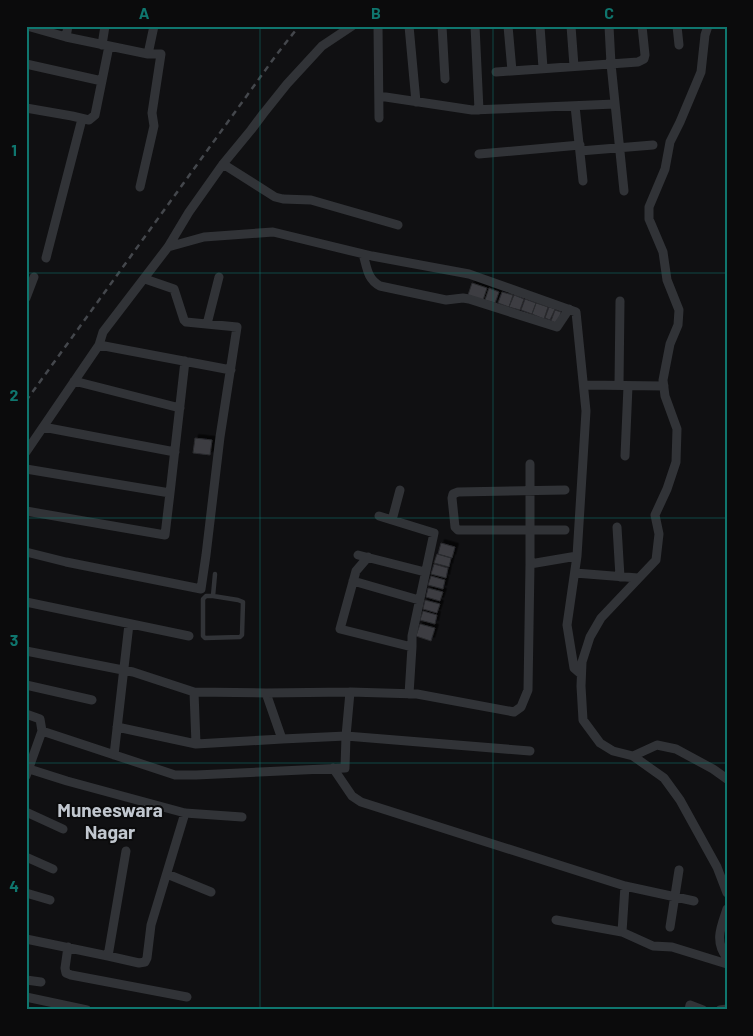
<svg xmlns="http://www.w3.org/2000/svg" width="753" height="1036" viewBox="0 0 753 1036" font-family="Barlow,sans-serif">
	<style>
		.building { fill: #3c3e42; stroke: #2a2a2e; filter: url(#shadow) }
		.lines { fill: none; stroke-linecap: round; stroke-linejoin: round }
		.service { stroke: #313337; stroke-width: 4.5 }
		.minor { stroke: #313337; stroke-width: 9 }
		.rail { stroke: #44474c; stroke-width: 2.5; stroke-dasharray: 6 5; stroke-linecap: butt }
		.grid { fill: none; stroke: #0f766e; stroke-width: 1; stroke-opacity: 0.55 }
		.labels { text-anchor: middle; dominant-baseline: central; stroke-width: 4; stroke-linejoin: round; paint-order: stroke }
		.neighbourhood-label { font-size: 19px; font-weight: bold; fill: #c1c7cf; stroke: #0b0b0c }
		.neatline { fill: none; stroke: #0f766e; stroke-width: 2 }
		.grid-label { font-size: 16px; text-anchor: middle; font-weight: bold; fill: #0f766e }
	</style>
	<defs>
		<filter id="shadow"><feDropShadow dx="3.5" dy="-3.5" stdDeviation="0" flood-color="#0009"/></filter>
	</defs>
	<rect width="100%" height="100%" fill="#101012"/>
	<!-- building -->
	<path class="building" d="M472 283 487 288 483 300 468 295Z
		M489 288 499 292 495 303 485 300Z
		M502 292 513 295 509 307 498 303Z
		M514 295 524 299 520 310 509 307Z
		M525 299 536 303 532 314 521 310Z
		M536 303 548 307 544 319 532 314Z
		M549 307 555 309 550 320 545 318Z
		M555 310 561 312 558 324 551 321Z
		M195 438 212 440 210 455 193 453Z
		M441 543 455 547 452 558 438 554Z
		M437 554 451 558 449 567 434 563Z
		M434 564 448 568 446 578 431 574Z
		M431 576 445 580 443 589 428 585Z
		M428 588 443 592 440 601 426 597Z
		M425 600 440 604 437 613 423 609Z
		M423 611 437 615 435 624 420 620Z
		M420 624 435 628 431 641 416 636Z"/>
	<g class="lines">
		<!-- service -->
		<path class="service" d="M213 596 238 600 243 602 242 635 240 637 205 638 203 636V599L206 596H213L215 574"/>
		<!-- minor -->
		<path class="minor" d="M27 26 66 37 68 26
			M378 26 379 118
			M409 26 416 102
			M442 26 445 79
			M475 26 479 110
			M508 26 512 71
			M540 26 543 68
			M571 26 574 66
			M609 26 611 64 624 191
			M677 26 679 45
			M708 26 705 35 701 72 680 122 670 142 665 169 649 207V219L663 252 667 280 679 310 678 325 670 344 663 380 665 396 677 429 676 462 667 489 655 515 659 534 656 560 601 618 590 637 582 662 581 686 583 720 600 743 613 751 633 756 657 745 676 749 713 769 727 779
			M66 37 148 54H161L152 113 154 126 140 187
			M102 45 105 26
			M148 54 154 26
			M26 64 102 81
			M496 72 638 62 644 59 645 55 642 26
			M379 96 472 110 615 104
			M575 106 583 181
			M26 108 72 116 89 120 95 115 109 46
			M580 151 653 145
			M479 154 580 145
			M223 164 275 197 283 199 311 200 398 225
			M168 247 204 237 273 232 372 256 469 274 576 312 586 411 577 556 567 625 574 668 581 674
			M363 254C367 267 367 279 380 286L446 300 463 298 469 299 557 327 569 309
			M46 258 82 119
			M26 298 34 277
			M207 324 219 277
			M99 345 231 370
			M74 381 180 408
			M584 385 664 386
			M619 385 620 301
			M43 427 175 452
			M26 452 99 345 103 332 168 247 189 212 223 164 251 130 263 114 287 84 322 46 352 26
			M625 456 628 386
			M530 464V564
			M26 469 170 493 185 361
			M26 511 165 535 170 493
			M379 516 434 533 412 636V647L409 694
			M392 520 400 490
			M617 527 620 577
			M565 530H458L455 527 452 498 453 494 458 492 565 490
			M26 552 66 562 201 589 206 555 220 437 237 327 186 322 184 320 174 289 145 279
			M358 555 425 572
			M368 557 356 571 340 629 412 647
			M575 573 638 578
			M353 581 419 600
			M26 602 189 636
			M26 651 133 672 194 692 266 693 282 739 346 736 530 751
			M26 685 92 700
			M194 692 196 744 282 739
			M266 693 350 692
			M26 714 40 719 42 731
			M117 727 196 744
			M114 755 129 624
			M633 756 664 778 680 800 717 867 727 893
			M26 768 67 781 185 813 242 817
			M333 768 352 796 361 802 625 886 694 901
			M26 776 42 731 175 775H196L345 768 346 736 350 692 417 694 514 712 521 707 528 690 530 564 577 556
			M26 812 63 829
			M26 857 53 869
			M167 874 211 892
			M26 893 50 900
			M727 909C721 927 714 941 727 958
			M556 920 622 932 653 946 672 947 727 964
			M670 927 679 870
			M622 932 625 886
			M26 939 108 956 139 963 145 962 147 958 151 925 185 813
			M68 947 65 968 66 973 71 975 187 997
			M108 956 126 851
			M26 980 41 982
			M26 997 87 1010
			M689 1010 690 1005 703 1010
			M720 1010 727 1009"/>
		<!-- rail -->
		<path class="rail" d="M26 401 277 54 299 26"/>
	</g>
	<!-- grid -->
	<path class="grid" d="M260 26V1010M493 26V1010M26 273H727M26 518H727M26 763H727"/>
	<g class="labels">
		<!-- neighbourhood labels -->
		<g class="neighbourhood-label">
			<text x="110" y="809">Muneeswara<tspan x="110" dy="22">Nagar</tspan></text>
		</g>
	</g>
	<!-- border -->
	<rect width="753" height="1036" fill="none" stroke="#0b0b0c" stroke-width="55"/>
	<rect x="28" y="28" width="698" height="980" class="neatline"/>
	<g class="grid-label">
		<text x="144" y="19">A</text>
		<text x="376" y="19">B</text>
		<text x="609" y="19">C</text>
		<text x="14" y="156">1</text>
		<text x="14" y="401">2</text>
		<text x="14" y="646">3</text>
		<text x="14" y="892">4</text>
	</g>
</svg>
